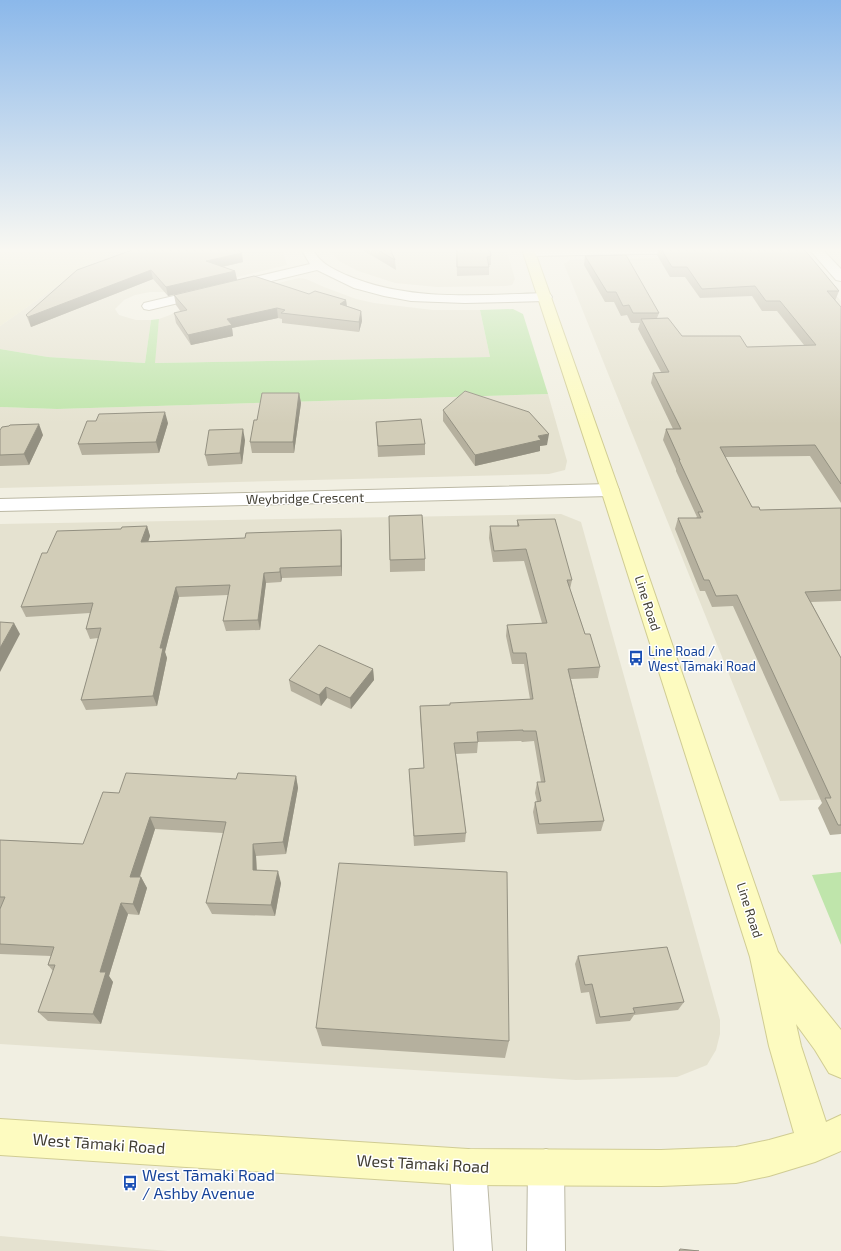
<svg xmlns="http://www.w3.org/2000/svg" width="841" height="1251" viewBox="0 0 841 1251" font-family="'Exo 2',sans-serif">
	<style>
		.residential { fill: #e5e2d0 }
		.education { fill: #eae7cc }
		.green { fill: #bfe5ab }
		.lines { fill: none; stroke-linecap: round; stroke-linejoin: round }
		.minor-casing { stroke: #bcb9a5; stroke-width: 2 }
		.tertiary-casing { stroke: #bcb9a5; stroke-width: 2 }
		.secondary-casing { stroke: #d0cc93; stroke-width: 2 }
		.minor { fill: #fff; fill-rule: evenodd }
		.tertiary { fill: #fff; fill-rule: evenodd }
		.secondary { fill: #fdfbc0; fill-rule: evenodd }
		.wall { fill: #b5b09e }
		.shaded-wall { fill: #939081 }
		.building { fill: #d2cdb8; stroke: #939081 }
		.labels { text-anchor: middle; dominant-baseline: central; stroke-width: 3; stroke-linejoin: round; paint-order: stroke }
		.street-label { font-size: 13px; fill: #423f33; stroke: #fff }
		.transit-label { font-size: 13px; fill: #164399; stroke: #fff; text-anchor: start }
		.near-street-label { font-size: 16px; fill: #423f33; stroke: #fff }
		.near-transit-label { font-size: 16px; fill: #164399; stroke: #fff; text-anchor: start }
	</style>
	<rect width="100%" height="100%" fill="#f1efe2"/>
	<!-- residential -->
	<path class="residential" d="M110 249H282L287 265 175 292H150L135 295 124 300 115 309 119 315 136 320H151L145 363 48 357 0 349V326Z
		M329 249H506L515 279 512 285 506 286 437 287 395 283 358 271 339 261Z
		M788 255 804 260 841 301V799L780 801 564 264 570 260Z
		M299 278 306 279 324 287 356 299 374 303 433 310H480L490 357 154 363 159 319 170 315 187 305Z
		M548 394 567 461 565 470 549 474 0 488V407L57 409Z
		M561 514 581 522 720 1020V1034L716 1050 707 1065 677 1077 576 1080 0 1044V524Z
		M0 1236 168 1251H0Z"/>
	<!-- education -->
	<path class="education" d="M0 249H110L0 326Z"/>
	<!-- green -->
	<path class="green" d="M513 309 523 314 548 394 57 409 0 407V349L48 357 145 363 151 320 159 319 155 363 490 357 480 310Z
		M841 872V945L812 875Z"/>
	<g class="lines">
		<!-- minor casing -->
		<g class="minor-casing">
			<path id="minor" d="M301 249H313C319 263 333 269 346 275 409 302 478 295 545 293L550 294 552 297 550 300 545 301 465 303 411 301 384 296 354 288 317 270 234 290 229 289 227 286 229 283 310 264Z
				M525 249H704L702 252 698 253 529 256 525 255 523 252Z
				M809 249H822L841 269V281L836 280Z
				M203 289 208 290 210 293 208 296 149 310 144 309 142 306 144 303Z
				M610 484 617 486 619 490 617 494 610 496 0 511V499Z"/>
		</g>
		<!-- tertiary casing -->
		<g class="tertiary-casing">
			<path id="tertiary" d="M468 1149 481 1154 486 1167 492 1251H454L450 1167 455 1154Z
				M546 1149 559 1154 564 1167 565 1251H527L528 1167 533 1154Z"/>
		</g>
		<!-- secondary casing -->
		<g class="secondary-casing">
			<path id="secondary" d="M522 249H534L619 490 778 952 841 1030V1078L829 1073 815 1050 796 1024 801 1046 826 1122 841 1115V1151L815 1162 769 1176 736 1183 661 1186 468 1185 0 1155V1119L468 1149 661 1150 736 1147 769 1140 794 1133 769 1046 750 957 601 490Z"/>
		</g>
		<!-- minor -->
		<use href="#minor" class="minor"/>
		<!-- tertiary -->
		<use href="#tertiary" class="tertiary"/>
		<!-- secondary -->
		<use href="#secondary" class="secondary"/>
	</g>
	<!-- wall -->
	<path class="wall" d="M135 249 243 262 223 267 235 271 237 280 168 296 153 279 31 327 26 315Z
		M361 249H390L395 260 396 270Z
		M456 249H490L491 256V265H489V275L457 276Z
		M658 249H804L839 291 835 301 841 307V503L810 456 725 457 752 507 760 510 841 508V601L811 602 841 658V834L830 835 818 808 822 803 733 606 712 607 705 591H700L675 529 678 518H696L697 517 676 471V469L663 440 666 429H673L651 383 653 373 661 372 638 329 640 323H631L627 315 621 316 614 302H605L584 265 585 256 659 313 657 318 682 336 747 347 804 345 777 311H762L752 296 700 298 685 277H670L657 255Z
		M309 294 346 300 347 306 361 311 362 321 359 332 282 323V319L278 318 232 328 233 336 191 345 176 323 174 313 181 312 176 305 174 295Z
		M299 393 301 403 294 453H252L250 442 257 420Z
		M443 410 547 445 540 446V451L475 466 443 421Z
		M376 422 425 444V455L378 457Z
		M168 423 159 453 82 455 78 444Z
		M0 430 43 435 29 465 0 466Z
		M245 440 242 464 208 466 205 455Z
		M389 516 425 559V571L390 572Z
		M517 520 572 580 570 589 585 634 600 667 598 678 571 679 604 821 601 831 537 834 533 812 535 802H537L535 793 537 782H541L534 741 522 742 521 741 478 742 477 753 456 754 466 833 465 842 414 846 409 769 424 768 420 717V706L450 705 530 699 524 664H512L506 636 507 625 542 623 524 561 493 562 489 538 490 526H517Z
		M147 526 150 536 148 541 342 540V576L282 578 281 582 266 583 260 630 226 631 223 621 228 595 179 597 165 652 167 658 157 706 86 710 81 700 98 638 90 639 86 629 90 613 26 617 21 607 47 553 121 529Z
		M373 669 374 680 351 709 327 698 321 706 291 691 289 680Z
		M296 776 298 788 286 854 256 856 257 870 281 883 275 916 212 914 206 903 223 833 155 829 140 877H141L147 888 139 915 128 914 109 976 113 982 101 1024 48 1021 38 1012 53 971 48 965 51 956 0 954V909L1 908H0V840L83 844 119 793 236 779Z
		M578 956 684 1002 678 1010 634 1015 630 1021 596 1024 589 992 581 993 575 964Z
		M316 1028 509 1041 505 1058 322 1046Z"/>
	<!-- shaded-wall -->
	<path class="shaded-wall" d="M242 253 243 262 208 270 206 261Z
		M151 270 153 279 31 327 28 317Z
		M235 271 237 280 168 296 166 287Z
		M346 300 347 309 340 304Z
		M277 308 278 318 232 328 233 336 191 345 188 335 227 319Z
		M361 311 362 321 359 332V322Z
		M299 393 301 403 294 453 293 442Z
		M165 412 168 423 159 453 156 442Z
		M39 424 43 435 29 465 24 454Z
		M243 429 245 440 242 464 240 453Z
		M549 434 547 445 540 446V451L475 466V455L538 436Z
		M147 526 150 536 145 552 141 542Z
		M341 530 342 540V576L341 566Z
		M280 568 282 578 281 582 280 572Z
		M264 573 266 583 260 630 258 620Z
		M176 587 179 597 165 652 167 658 157 706 153 696 160 648Z
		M14 623 20 634 0 672V648Z
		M373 669 374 680 351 709 350 698Z
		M326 687 327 698 321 706 319 695Z
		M296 776 298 788 286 854 283 842Z
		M150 817 155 829 136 888 130 877Z
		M253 844 256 856 257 881 253 870Z
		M278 871 281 883 275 916 271 905Z
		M141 877 147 888 139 915 133 904Z
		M121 903 128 914 109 976 113 982 101 1024 93 1014 100 972Z"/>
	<!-- building -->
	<path class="building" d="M135 249H237L242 253 206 261 235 271 166 287 151 270 28 317 26 315 77 270Z
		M376 249H390L395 260Z
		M457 249H490L491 256 487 257 489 267H457Z
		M661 249H804L839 291H827L841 307V484L815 445 720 447 752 507H759L760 510 841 508V590L805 592 841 658V825H838L825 798H831L737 595 716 596 709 580H704L678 518H701L698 512H703L679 460H680L666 429H681L653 373 669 372 641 319 668 318 682 336H740L747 347 816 345 780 301H766L755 286 702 289 687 267H672Z
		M626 255 659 313H633L629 305 623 306 616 292H607L585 256Z
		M254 276 309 294 315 291 346 300 340 304 361 311 359 322 281 313 285 310 277 308 227 319 232 325 188 335 174 313 187 310 174 295Z
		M465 391 529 412 549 434 538 436 541 440 475 455 443 410Z
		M262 393H299L293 442H250L254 420H257Z
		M165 412 156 442 78 444 87 421H96L99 414Z
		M421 419 425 444 378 446 376 422Z
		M39 424 24 454 0 455V430L2 427 9 426 10 425Z
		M243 429 240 453 205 455 209 430Z
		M422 515 425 559 390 560 389 516Z
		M555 519 572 580H567L585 634H590L600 667 568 669 604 821 539 824 535 802 541 801 537 782H545L536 731H523V730L477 732 478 742 454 743 466 833 414 836 409 769 424 768 420 706 450 705V703L533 699 526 653H513L507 625 547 623 526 549 494 551 490 526H519L517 520Z
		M147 526 141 542 245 538 246 533 341 530V566L280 568V572L264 573 258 620 223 621 230 585 176 587 160 648H163L153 696 81 700 101 628 86 629 93 603 21 607 42 553H47L57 531 121 529 122 527Z
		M0 622 14 623 0 648Z
		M319 645 373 669 350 698 326 687 319 695 289 680Z
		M126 773 236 779 238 773 296 776 283 842 253 844V870L278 871 271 905 206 903 226 822 150 817 130 877H141L133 904 121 903 100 972H106L93 1014 38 1012 55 965H48L54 947 0 944V909L5 897H0V840L83 844 103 792 119 793Z
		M339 863 507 872 509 1041 316 1028Z
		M667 947 684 1002 633 1008 635 1013 600 1017 592 984 585 985 578 956Z
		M680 1249 699 1251H679Z"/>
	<!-- sky -->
	<linearGradient id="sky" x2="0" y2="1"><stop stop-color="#8bb8ea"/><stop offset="0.59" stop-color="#f9f8f2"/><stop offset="1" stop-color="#f9f8f2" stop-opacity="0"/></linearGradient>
	<rect width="841" height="424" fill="url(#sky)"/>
	<!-- icons -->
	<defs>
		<g id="bus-bare" transform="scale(1.2)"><path d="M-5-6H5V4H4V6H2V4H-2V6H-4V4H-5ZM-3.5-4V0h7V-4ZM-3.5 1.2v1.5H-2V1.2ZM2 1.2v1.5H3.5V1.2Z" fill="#1a4fb4" stroke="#fff" stroke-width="2.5" paint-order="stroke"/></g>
	</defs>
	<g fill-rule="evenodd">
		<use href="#bus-bare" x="636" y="658"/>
		<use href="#bus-bare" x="130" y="1183"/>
	</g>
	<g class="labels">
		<!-- street labels -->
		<g class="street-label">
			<text transform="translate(305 498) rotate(-1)">Weybridge Crescent</text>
			<text transform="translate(648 603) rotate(72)">Line Road</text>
			<text transform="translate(750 910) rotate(72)">Line Road</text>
		</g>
		<!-- transit labels -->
		<g class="transit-label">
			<text x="648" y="651">Line Road /<tspan x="648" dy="15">West Tāmaki Road</tspan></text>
		</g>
		<!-- near-street labels -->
		<g class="near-street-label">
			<text transform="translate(99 1143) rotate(4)">West Tāmaki Road</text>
			<text transform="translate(423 1163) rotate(3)">West Tāmaki Road</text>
		</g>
		<!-- near-transit labels -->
		<g class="near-transit-label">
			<text x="142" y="1174">West Tāmaki Road<tspan x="142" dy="18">/ Ashby Avenue</tspan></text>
		</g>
	</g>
</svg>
